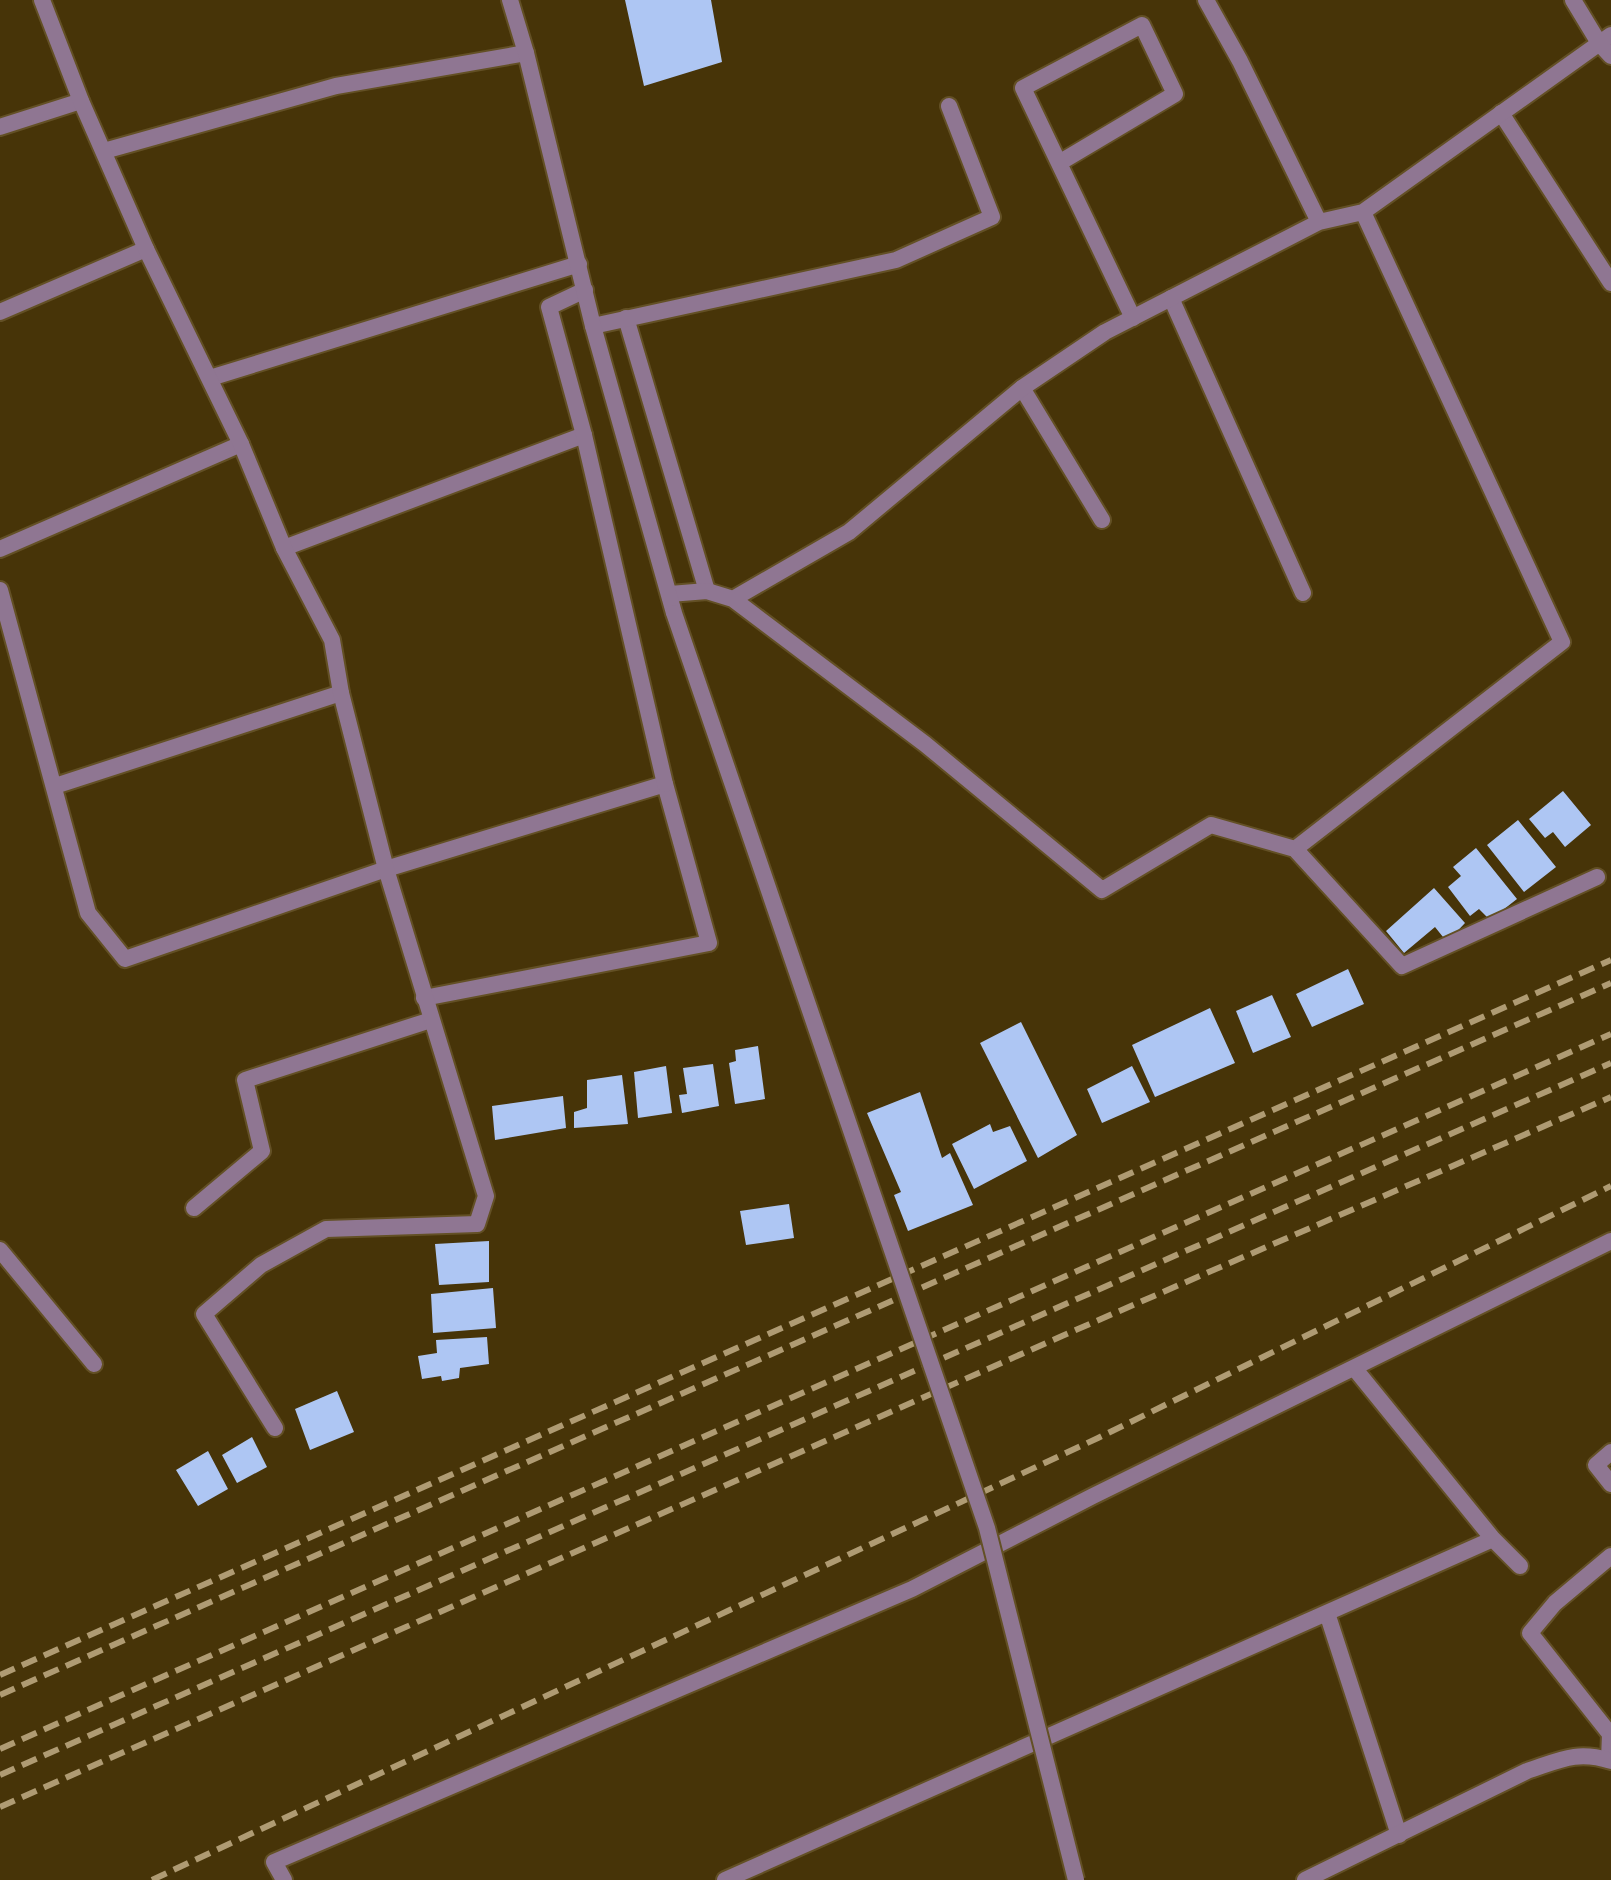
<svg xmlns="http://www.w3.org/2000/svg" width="1611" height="1880" viewBox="0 0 1611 1880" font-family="'Noto Serif',serif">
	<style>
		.building { fill: #aec6f3 }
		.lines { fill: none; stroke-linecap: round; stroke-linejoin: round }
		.service-casing { stroke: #635025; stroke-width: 20 }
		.minor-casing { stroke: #635025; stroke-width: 20 }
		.tertiary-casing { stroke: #635025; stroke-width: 20 }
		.service { stroke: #8f7692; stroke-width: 16 }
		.minor { stroke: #8f7692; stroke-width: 16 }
		.tertiary { stroke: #8f7692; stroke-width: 16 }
		.rail { stroke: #af9b73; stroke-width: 6; stroke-dasharray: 16 8; stroke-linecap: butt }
		.tertiary-bridge-casing { stroke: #635025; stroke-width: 20; stroke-linecap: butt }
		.tertiary-bridge { stroke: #8f7692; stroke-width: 16 }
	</style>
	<rect width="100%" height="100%" fill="#473408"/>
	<!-- building -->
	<path class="building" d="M625 0H711L722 62 644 86Z
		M1563 791 1591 825 1565 847 1553 832 1545 838 1529 819Z
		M1518 820 1556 867 1524 892 1487 845Z
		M1476 848 1517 899 1490 920 1479 909 1470 916 1448 887 1461 876 1453 867Z
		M1434 888 1465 923 1447 942 1435 927 1404 953 1386 931Z
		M1348 969 1364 1004 1312 1027 1296 994Z
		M1272 995 1291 1037 1253 1053 1236 1011Z
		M1210 1008 1235 1063 1155 1097 1132 1045Z
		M1021 1022 1077 1135 1038 1158 980 1043Z
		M758 1046 765 1099 735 1104 729 1063 736 1061 735 1050Z
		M713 1064 719 1106 682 1113 679 1095 687 1094 683 1068Z
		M666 1066 672 1113 638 1118 634 1072Z
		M1132 1066 1150 1102 1102 1123 1087 1089Z
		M622 1075 628 1124 574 1128V1112L587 1108V1080Z
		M920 1092 942 1158 950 1153 973 1205 908 1231 894 1195 901 1192 867 1113Z
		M563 1096 566 1128 495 1140 492 1106Z
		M990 1124 993 1132 1010 1126 1027 1161 974 1189 952 1144Z
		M789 1204 794 1238 746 1245 740 1211Z
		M489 1241V1282L439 1285 435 1244Z
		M493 1288 496 1328 433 1333 431 1294Z
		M487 1337 489 1364 460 1368 459 1378 442 1381 441 1376 422 1379 418 1356 437 1353 436 1340Z
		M337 1391 354 1432 310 1450 295 1409Z
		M252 1437 267 1467 237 1483 222 1455Z
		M208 1451 228 1489 198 1506 176 1470Z"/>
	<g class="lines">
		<!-- service casing -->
		<g class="service-casing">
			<path id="service" d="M1501 113 1611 283
				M0 127 81 101
				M104 151 336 86 526 53
				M1059 163 1175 94 1142 25 1023 88 1133 318
				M1171 298 1303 593
				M0 312 146 249
				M626 318 707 591
				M210 378 579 264
				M1022 388 1102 520
				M284 548 584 435
				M0 549 241 444
				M0 590 88 913 125 959 386 869 665 784 709 943 424 998
				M55 786 341 693
				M194 1208 262 1151 245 1080 431 1020
				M0 1250 94 1364"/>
		</g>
		<!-- minor casing -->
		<g class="minor-casing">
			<path id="minor" d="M42 0 81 101 146 249 241 444 284 548 332 640 341 693 386 869 486 1196 477 1224 326 1229 261 1265 204 1314 275 1428
				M1206 0 1240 61 1319 222
				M1573 0 1599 43 1611 56
				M1363 212 1562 642 1295 849 1402 966 1597 877
				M585 290 549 307 584 435 665 784
				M593 326 896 260 992 217 949 106
				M670 594 707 591 733 599 849 532 1022 388 1105 332 1319 222 1363 212 1611 35
				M733 599 925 744 1102 890 1211 825 1295 849
				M1355 1369 1493 1539 1520 1566
				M1611 1452 1596 1465 1611 1484
				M1327 1613 1399 1835
				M1609 1760 1610 1734 1530 1633 1555 1603 1611 1556
				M284 1880 274 1862 912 1589 1093 1496 1611 1241
				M725 1880 1493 1539"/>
		</g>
		<!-- tertiary casing -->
		<g class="tertiary-casing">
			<path id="tertiary" d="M510 0 526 53 593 326 674 613
				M1305 1880 1527 1771C1560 1760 1577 1750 1611 1761"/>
		</g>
		<!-- service -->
		<use href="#service" class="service"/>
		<!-- minor -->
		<use href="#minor" class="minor"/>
		<!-- tertiary -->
		<use href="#tertiary" class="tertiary"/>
		<!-- rail -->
		<path class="rail" d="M0 1675 1611 960
			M0 1695 1611 983
			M0 1749 1611 1034
			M0 1775 1611 1063
			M0 1807 1062 1336 1611 1097
			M152 1880 1098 1438 1611 1186"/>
		<!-- tertiary-bridge casing -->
		<g class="tertiary-bridge-casing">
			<path id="tertiary-bridge" d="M674 613 987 1528 1076 1880"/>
		</g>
		<!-- tertiary-bridge -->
		<use href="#tertiary-bridge" class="tertiary-bridge"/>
	</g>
</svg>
